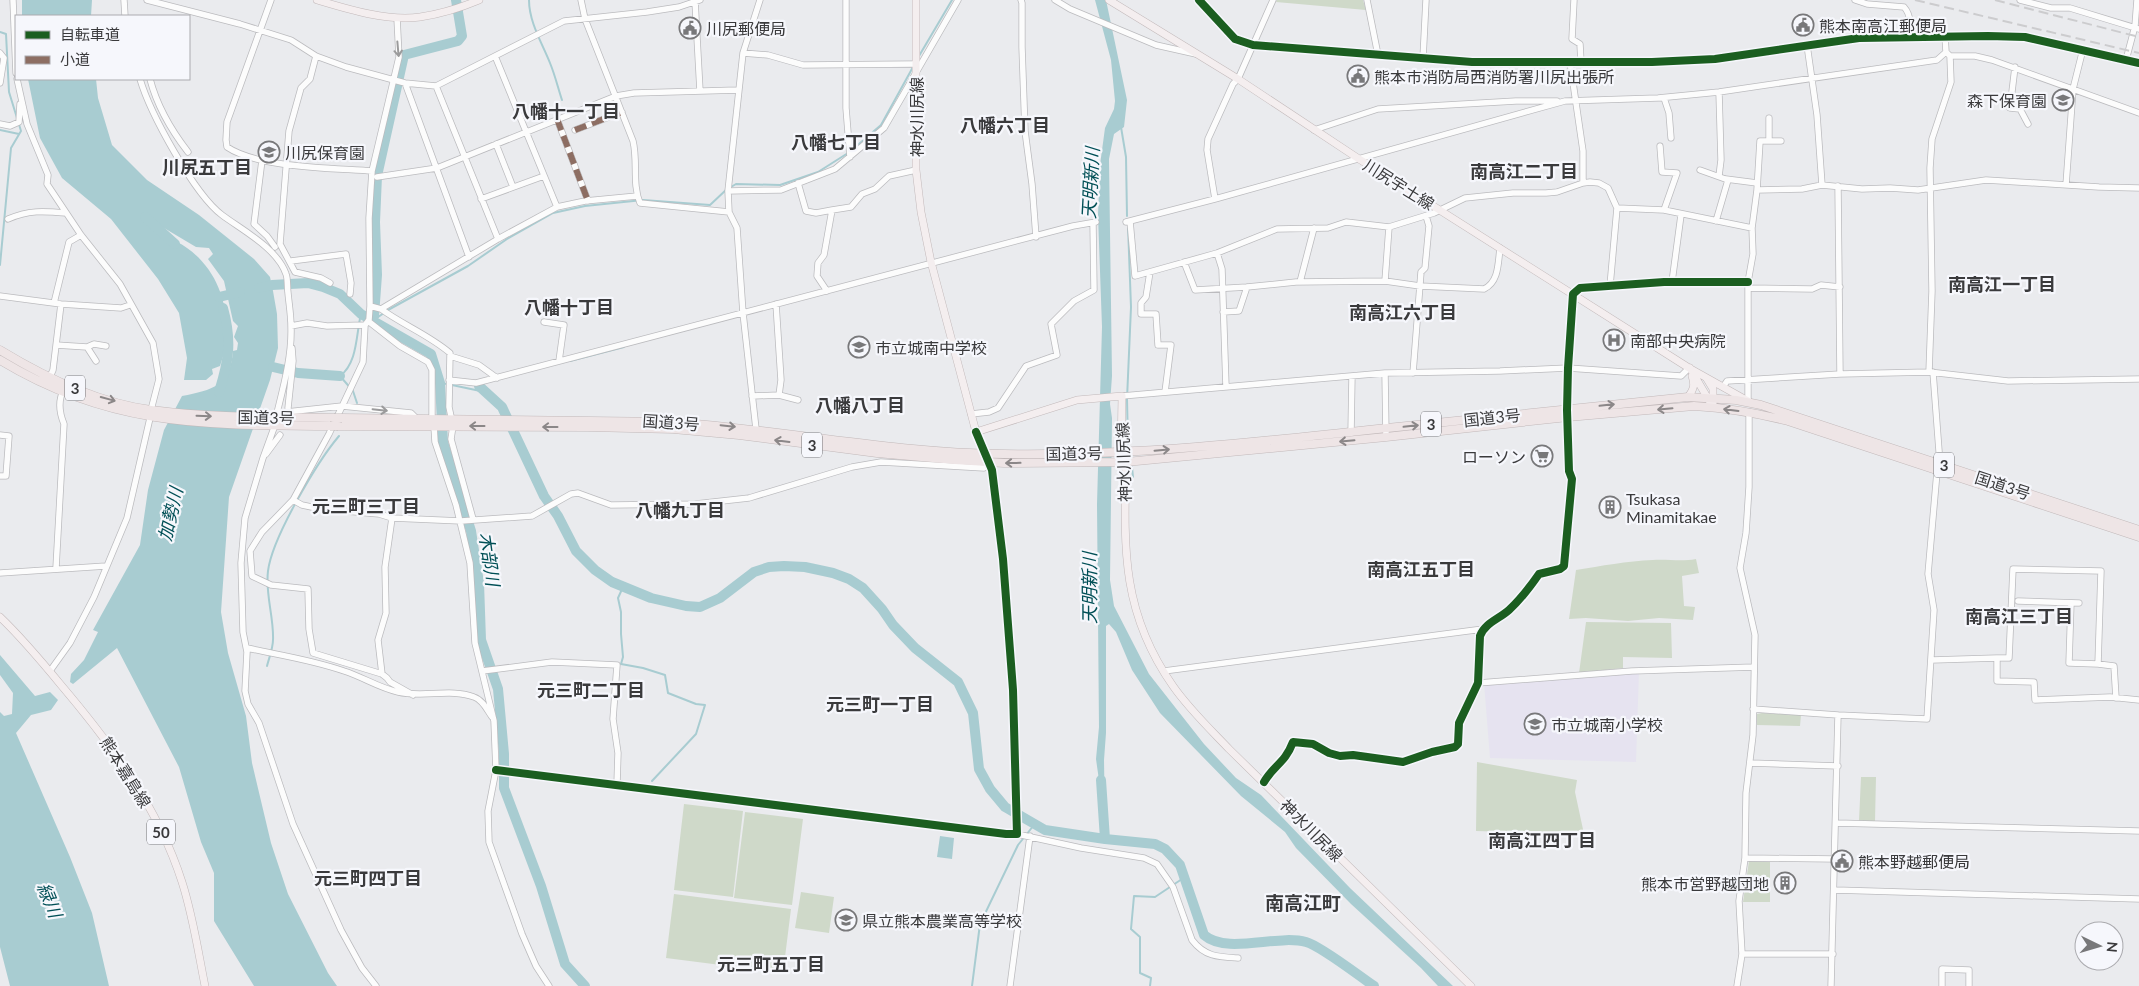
<svg xmlns="http://www.w3.org/2000/svg" width="2139" height="986" viewBox="0 0 2139 986" font-family="Lato,'Noto Sans JP',sans-serif">
	<style>
		.education { fill: #e6e3f0 }
		.green { fill: #cfd9c9 }
		.water { fill: #a8ccd1 }
		.lines { fill: none; stroke-linecap: round; stroke-linejoin: round }
		.stream { stroke: #a8ccd1; stroke-width: 2 }
		.river { stroke: #a8ccd1; stroke-width: 10 }
		.minor-casing { stroke: #bbbbbe; stroke-width: 7 }
		.major-casing { stroke: #c2b9ba; stroke-width: 8 }
		.highway-casing { stroke: #c2b9ba; stroke-width: 9 }
		.minor { stroke: #fcfcfc; stroke-width: 5.5 }
		.major { stroke: #f4eeef; stroke-width: 7 }
		.highway { stroke: #eee5e6; stroke-width: 8 }
		.rail { stroke: #ccccce; stroke-width: 2; stroke-dasharray: 10 5; stroke-linecap: butt }
		.highway-bridge-casing { stroke: #c2b9ba; stroke-width: 9; stroke-linecap: butt }
		.highway-bridge { stroke: #eee5e6; stroke-width: 8 }
		.quiet { stroke: #8d6e63; stroke-width: 6; stroke-dasharray: 12 6; stroke-linecap: butt }
		.cycleway-casing { stroke: #f6f7fc; stroke-width: 11 }
		.cycleway { stroke: #1b5e20; stroke-width: 8 }
		.oneway { stroke: #9b9b9c }
		.oneway2 { stroke: #8b8788 }
		.labels { text-anchor: middle; dominant-baseline: central; stroke-width: 4.5; stroke-linejoin: round; paint-order: stroke }
		.shield { fill: #f6f7fc; stroke: #727376; stroke-width: 1 }
		.shield-label { font-size: 15px; font-weight: bold; fill: #3a3a3c }
		.poi-label { font-size: 16px; fill: #3a3a3c; stroke: #f6f7fc; text-anchor: start }
		.street-label { font-size: 16px; fill: #3a3a3c; stroke: #f6f7fc }
		.neighbourhood-label { font-size: 18px; font-weight: bold; fill: #3a3a3c; stroke: #f6f7fc }
		.water-label { font-size: 18px; font-style: italic; fill: #004f56; stroke: #f6f7fc }
		.quarter-label { font-size: 19px; font-weight: bold; fill: #3a3a3c; stroke: #f6f7fc }
	</style>
	<rect width="100%" height="100%" fill="#eaebee"/>
	<!-- education -->
	<path class="education" d="M1639 671 1636 762 1490 758 1484 683Z"/>
	<!-- green -->
	<path class="green" d="M1277 0H1363L1366 10 1276 2Z
		M1696 559 1699 573 1682 576 1684 606 1695 607 1693 620 1659 618 1628 621 1586 618 1569 619 1576 570C1601 566 1627 561 1653 560 1668 559 1681 562 1696 559Z
		M1586 622 1671 623 1672 658 1623 657V668L1579 673Z
		M1762 713 1801 715 1800 726 1757 725V714Z
		M1477 762 1577 780 1575 792 1584 834 1476 831Z
		M1861 777H1876L1875 821H1859Z
		M684 804 743 811 733 897 674 890Z
		M745 812 803 819 792 905 734 898Z
		M1749 861 1770 862V902H1743Z
		M801 892 834 897 829 933 795 928Z
		M674 894 791 909 783 973 666 958Z"/>
	<!-- water -->
	<path class="water" d="M22 0H92L91 16H22Z
		M1095 0H1106L1127 100 1124 127 1114 134 1109 159 1112 376 1110 404 1112 418 1110 580 1114 606 1149 674 1204 744 1236 778 1261 795 1350 888 1453 986H1438L1421 968 1351 904 1296 848 1285 832 1241 796 1160 713 1132 670 1116 632 1109 624 1106 626V733L1104 760 1105 823 1096 759 1099 727 1097 504 1102 327 1098 215 1100 165 1105 128 1114 109 1115 101 1111 60Z
		M28 79H96L98 98 112 145 147 180 199 215 254 259 270 277 273 291 277 314 278 348 270 380 229 497 221 612 228 653 246 716 252 763 271 843 288 894 328 973 337 986H254L214 921V873L201 842 179 767 117 648 73 684 70 682 71 674 84 660 98 632 93 630 140 545 148 490 164 430 182 396C213 390 230 386 233 351L237 350 238 343 234 337 238 326 233 321 224 281 208 259 213 254 209 248 196 247 164 228 147 224C158 235 175 239 187 248 224 274 235 324 220 366L212 369 213 374 206 380H184L187 358 179 313 158 279 111 219 62 178 40 138Z
		M0 655 35 696 50 692 58 700 51 710 31 715 16 733 70 857 92 913 109 986H10L0 947V712L4 716 12 714 13 693 0 675Z
		M940 836 954 838 952 859 937 857Z"/>
	<g class="lines">
		<!-- stream -->
		<path class="stream" d="M529 0C529 22 542 43 550 63 555 75 558 88 562 100
			M0 32 6 34 9 92 21 131 11 148 0 265
			M919 56 952 0
			M1121 127 1126 157 1127 216
			M0 130 19 134
			M852 150 881 125 913 67
			M731 187 736 184 780 185 818 172 848 153
			M1128 226 1131 307 1127 399 1128 445
			M374 320 388 310 468 266 507 239 553 213 585 206 643 200 710 205 727 189
			M570 361 624 347
			M440 383 447 384
			M452 385 485 392 479 386 482 384
			M357 403 353 391 340 376C358 363 356 333 361 314
			M1132 467 1133 477
			M623 587 618 598 621 612V634L623 657 621 664 643 668 665 675 668 693 696 704 705 705 696 734 652 781
			M267 666C269 658 273 648 273 640 274 617 265 594 268 571 272 538 317 462 339 436
			M972 986 980 924 1018 845 1034 825
			M1150 986 1151 978 1140 973V937L1131 929 1134 896 1155 897 1185 877"/>
		<!-- river -->
		<path class="river" d="M145 217 175 244
			M259 288 272 285 308 283 323 287 340 294 361 314 431 354 440 383 443 442 471 531 479 583 481 640 498 689 504 754V788L541 886 565 964 585 986
			M219 297 240 292
			M374 316 377 275 375 222 377 176 404 55 458 41 462 36 456 0
			M273 367 298 373 340 376
			M479 386 502 407 544 496 558 516 576 551 595 570 612 582 651 598 686 606 700 607 720 598 754 572 769 567 784 566 805 567 833 573 849 579 863 588 882 609 893 625 915 648 958 682 973 713 979 769 990 789 1005 807 1045 830 1105 839 1155 844 1165 849 1180 865 1204 935C1227 955 1277 934 1306 942 1321 946 1359 976 1374 986
			M219 392C229 360 232 341 223 308
			M1101 780 1105 839"/>
		<!-- minor casing -->
		<g class="minor-casing">
			<path id="minor" d="M13 0 16 73
				M124 0 125 16
				M147 0 240 24 291 40 316 56 346 67 405 83 436 86 564 21 647 12 679 7 700 0
				M271 0 227 122 226 140 227 147C258 168 334 168 372 171
				M581 0 585 19 633 141C638 161 632 184 640 203L729 212
				M846 0V108L850 157
				M1021 0 1022 3V47L1025 131 1032 184 1036 237
				M1055 0 1070 9 1156 45 1196 54
				M1199 0 1235 39 1253 45 1472 62H1652L1715 59 1859 38 1988 36 2025 37 2139 63
				M1367 0 1378 55
				M1574 0 1572 39 1580 44 1581 62
				M1855 0 1867 4 1904 7C1912 16 1910 26 1908 37
				M2020 0 2051 8H2070L2139 29
				M695 1 700 91
				M397 18 399 57 372 171 369 218 370 306 369 320 365 325 363 362 329 434 293 500 262 532 250 551 252 576 271 585 308 589 309 629 313 653 382 674 387 678 390 682 413 695
				M1807 45 1817 115 1822 185
				M0 53 4 58 0 83
				M743 53 768 55 803 65 916 64
				M316 56 310 79 301 88 289 131 280 244 295 272 321 278 330 283
				M495 56 557 207
				M1950 56H1975L1992 60 2139 113
				M1423 58 1426 0
				M2126 60 2135 26 2137 0
				M1570 62 1583 151V183
				M2015 67 2010 108 2020 109 2028 124
				M17 79 27 124 48 175 47 184 81 235 120 284 153 343 159 379 151 410
				M140 79C150 113 194 194 222 215 242 230 277 248 286 274 288 279 287 287 288 293 289 304 291 315 291 327 292 357 283 388 276 417
				M150 79C157 106 171 130 188 152
				M405 83 469 257
				M436 86 498 239
				M1664 98 1669 113 1671 138
				M557 119 588 201
				M0 124 10 126 19 122 20 104
				M575 130 622 112
				M1314 130 1378 109 1516 101H1557
				M1769 141V118
				M496 144 513 187
				M1660 146 1662 172 1677 173 1664 210
				M262 160 254 224 267 236 275 247
				M1700 170 1728 180 1716 221
				M1719 176 1721 160 1719 92
				M377 177 437 168 616 96 634 93 738 90
				M1726 179 1757 183
				M798 183 806 211 816 213 832 210
				M2066 185 2073 89 2083 49
				M1838 186 1840 374
				M1757 190 1760 141H1781
				M728 191 781 190 835 169 884 128 958 0
				M481 199 544 176
				M1215 199 1207 150 1208 139 1233 84 1238 79 1273 0
				M1617 208 1664 210 1752 228
				M8 219C29 210 43 211 66 213
				M1130 221 1135 276 1217 253 1277 229 1328 228 1346 222 1389 227 1434 213 1465 198 1513 193H1546L1557 192 1583 183 1590 182 1599 183 1608 188 1617 208 1610 286
				M1126 222 1215 199 1565 101 1658 98 1719 92 1937 60 1946 52
				M1217 253 1222 269 1226 387
				M291 261 346 254 351 283 350 294
				M1184 262 1195 290 1247 287 1296 282 1385 281 1420 286 1484 289C1499 282 1498 263 1500 248
				M1150 272 1146 297 1141 303V314H1156L1158 345H1171L1165 392
				M1385 281 1389 227
				M1300 282 1314 228
				M1672 282 1681 215
				M1748 288 1812 289 1821 285 1840 287
				M827 291 817 276 818 263 824 255 832 210 851 207 862 194 875 189 889 176 916 170
				M0 296 61 304 121 308 130 305
				M54 303 69 242 81 235
				M776 304 781 380 779 395
				M370 306 381 309 498 239 557 207 585 201 637 196
				M381 309C403 325 429 335 450 353L449 407 453 426 451 439 473 519
				M1223 312 1239 311 1247 287
				M368 321 400 346 428 362 432 370V418
				M544 322 564 325 559 361
				M291 326 307 323 327 326 365 325
				M56 345 87 347 96 361
				M87 347 94 344 106 346
				M450 356 479 365 497 378
				M1929 372 1932 291 1930 168 1932 139 1951 82 1950 56 1946 52 1945 36
				M1385 373 1386 437
				M1413 373 1421 272 1425 268 1429 226 1426 216
				M449 380 476 383 1073 226 1096 222
				M48 381 53 370 61 304
				M1723 387 1727 381 1840 374 1929 372 2008 381 2139 379
				M752 396 779 395 798 400
				M1122 396 1385 373 1500 371 1568 368 1681 376 1689 368
				M1748 402V282L1753 254 1752 228 1757 190 1802 189 1822 185 1862 189 1890 188 1918 190 1986 180 2099 187 2139 188
				M288 408 293 361 292 348
				M277 413 342 406 411 413 416 418
				M971 414 989 412 998 408 1026 366 1057 355 1051 324 1074 301 1094 290 1093 223
				M275 425 263 458 245 518 241 563 243 632 247 652 245 691 248 704 259 723 293 824 341 930 362 968 376 986
				M434 426 435 442 456 505 470 563 475 643 494 721 496 770 488 811 489 842 522 934 536 966 549 986
				M756 429 743 313 737 228 729 212 728 191 743 53 760 0
				M1351 433 1352 376
				M0 435 9 436 6 476H0
				M266 454 280 435
				M293 500 302 505 321 509 379 514 392 518 461 521 532 516 571 494 578 493 611 505 695 504 749 498 852 467 881 462 984 468 989 463
				M56 568 64 424C59 412 58 400 64 389
				M0 573 106 566
				M2018 601 2079 603
				M2071 603 2069 663 2098 664
				M247 648C279 655 313 660 344 671 363 677 379 688 398 692 423 698 451 688 474 697 483 700 487 710 492 717
				M1997 658H2009L2013 569 2101 571 2098 664 2114 666 2116 698
				M1932 660 1997 658V681L2034 682 2035 700 2110 697 2139 700
				M50 671 70 643 94 597 127 518 150 418
				M482 671 552 662 617 665 613 719 618 753 617 784
				M1164 671 1483 629
				M382 674 378 640 386 613 385 567 392 518
				M1478 683 1632 671 1754 667
				M1753 709 1838 715 1831 986
				M1838 715 1927 719 1934 610 1928 574 1937 472 1940 464 1933 372
				M1750 763 1838 766
				M496 770 1006 834H1017L1013 690 1003 559 992 470 976 432
				M1264 782C1274 765 1285 763 1293 742L1313 744 1329 753 1340 756 1353 755 1403 762 1432 752 1455 747 1458 744 1459 723 1478 683 1480 636C1485 623 1499 619 1509 610 1520 600 1530 587 1539 574L1560 569 1564 566 1572 479 1569 471 1567 410 1568 368 1573 294 1580 288 1664 282H1748
				M1836 823 2139 831
				M1017 834 1081 848 1144 858 1157 864 1173 887 1192 940C1205 957 1219 957 1238 958
				M1745 858 1835 859
				M1835 890 2139 899
				M1742 954H1833
				M1010 986 1030 836
				M1737 986 1742 954 1739 901 1745 858 1746 793 1753 735 1755 635 1740 568 1746 533 1749 487V412
				M1942 986V969L1969 970V986"/>
		</g>
		<!-- major casing -->
		<g class="major-casing">
			<path id="major" d="M317 0C347 9 389 22 420 17 440 14 460 8 479 0
				M916 0V170L921 212 931 262 976 432 1077 400 1122 396 1121 452 1126 462C1124 548 1121 612 1173 686 1189 709 1210 729 1229 749L1471 986
				M1109 0 1238 79 1359 159 1689 368 1748 401
				M1690 368 1710 402
				M1707 379 1713 389V403
				M1688 397C1694 389 1695 385 1692 376
				M0 617C22 638 42 662 61 685 111 744 158 807 182 882 193 916 198 951 205 986"/>
		</g>
		<!-- highway casing -->
		<g class="highway-casing">
			<path id="highway" d="M0 350C46 378 98 403 151 410 212 418 273 417 334 418
				M0 360C110 427 206 425 330 426
				M342 418 673 422C783 430 892 453 1004 454 1132 456 1260 442 1387 428 1487 418 1587 408 1688 397L1736 400 1761 405 2139 530
				M338 426 588 427 673 429 739 435 877 453 955 460 1004 463 1126 462 1386 437 1568 417 1694 406C1726 408 1757 413 1788 421L2139 537"/>
		</g>
		<!-- minor -->
		<use href="#minor" class="minor"/>
		<!-- major -->
		<use href="#major" class="major"/>
		<!-- highway -->
		<use href="#highway" class="highway"/>
		<!-- rail -->
		<path class="rail" d="M1915 0 2139 53
			M1995 0 2139 37"/>
		<!-- highway-bridge casing -->
		<g class="highway-bridge-casing">
			<path id="highway-bridge" d="M334 418H342
				M330 426H338"/>
		</g>
		<!-- highway-bridge -->
		<use href="#highway-bridge" class="highway-bridge"/>
		<!-- quiet -->
		<path class="quiet" d="M557 119 588 201
			M575 130 622 112"/>
		<!-- cycleway casing -->
		<g class="cycleway-casing">
			<path id="cycleway" d="M1199 0 1235 39 1253 45 1472 62H1652L1715 59 1859 38 1988 36 2025 37 2139 63
				M496 770 1006 834H1017L1013 690 1003 559 992 470 976 432
				M1264 782C1274 765 1285 763 1293 742L1313 744 1329 753 1340 756 1353 755 1403 762 1432 752 1455 747 1458 744 1459 723 1478 683 1480 636C1485 623 1499 619 1509 610 1520 600 1530 587 1539 574L1560 569 1564 566 1572 479 1569 471 1567 410 1568 368 1573 294 1580 288 1664 282H1748"/>
		</g>
		<!-- cycleway -->
		<use href="#cycleway" class="cycleway"/>
	</g>
	<!-- one-way arrows -->
	<defs><path id="oneway-shaft" d="M-6 0H5M1.5-3L5.5 0L1.5 3" fill="none" stroke-width="1.6" stroke-linecap="round" stroke-linejoin="round" transform="scale(1.25)"/></defs>
	<g class="oneway">
		<use href="#oneway-shaft" transform="translate(398 49) rotate(85)"/>
		<use href="#oneway-shaft" transform="translate(380 410) rotate(6)"/>
	</g>
	<g class="oneway2">
		<use href="#oneway-shaft" transform="translate(108 399) rotate(15)"/>
		<use href="#oneway-shaft" transform="translate(1607 405) rotate(-6)"/>
		<use href="#oneway-shaft" transform="translate(1665 409) rotate(175)"/>
		<use href="#oneway-shaft" transform="translate(1731 410) rotate(-173)"/>
		<use href="#oneway-shaft" transform="translate(204 416) rotate(2)"/>
		<use href="#oneway-shaft" transform="translate(477 426) rotate(-180)"/>
		<use href="#oneway-shaft" transform="translate(728 426) rotate(6)"/>
		<use href="#oneway-shaft" transform="translate(1411 426) rotate(-6)"/>
		<use href="#oneway-shaft" transform="translate(550 427) rotate(-180)"/>
		<use href="#oneway-shaft" transform="translate(782 441) rotate(-173)"/>
		<use href="#oneway-shaft" transform="translate(1347 441) rotate(175)"/>
		<use href="#oneway-shaft" transform="translate(1162 450) rotate(-5)"/>
		<use href="#oneway-shaft" transform="translate(1013 463) rotate(179)"/>
	</g>
	<!-- icons -->
	<defs>
		<g id="civic-ring" transform="scale(1.125)"><circle r="9.5" fill="#f6f7fc" stroke="#78787a" stroke-width="1.5"/><path d="M-.6-6.5H3V-4.5H.6V-3L4-1V1h2V6H-6V1h2V-1L-.6-3ZM-1.2 2.5V6h2.4V2.5Z" fill="#78787a"/></g>
		<g id="school-ring" transform="scale(1.125)"><circle r="9.5" fill="#f6f7fc" stroke="#78787a" stroke-width="1.5"/><path d="M0-5L7-2L0 1L-7-2ZM-4 1L0 2.5L4 1V4Q0 6-4 4Z" fill="#78787a"/></g>
		<g id="hospital-ring" transform="scale(1.125)"><circle r="9.5" fill="#f6f7fc" stroke="#78787a" stroke-width="1.5"/><path d="M-5-5h3v3.5h4V-5h3V5h-3V1.5h-4V5h-3Z" fill="#78787a"/></g>
		<g id="supermarket-ring" transform="scale(1.125)"><circle r="9.5" fill="#f6f7fc" stroke="#78787a" stroke-width="1.5"/><path d="M-6-5.5h2.5l.6 2H6L4.5 2H-2.5L-4.4-4H-6ZM-1.5 3.2a1.3 1.3 0 1 0 .1 0ZM3 3.2a1.3 1.3 0 1 0 .1 0Z" fill="#78787a"/></g>
		<g id="building-ring" transform="scale(1.125)"><circle r="9.5" fill="#f6f7fc" stroke="#78787a" stroke-width="1.5"/><path d="M-4-6H4V6H1V3H-1V6H-4ZM-2.5-4.3h1.7v1.8h-1.7ZM.8-4.3h1.7v1.8H.8ZM-2.5-1h1.7V.8h-1.7ZM.8-1h1.7V.8H.8Z" fill="#78787a"/></g>
	</defs>
	<g fill-rule="evenodd">
		<use href="#civic-ring" x="1803" y="25"/>
		<use href="#civic-ring" x="690" y="28"/>
		<use href="#civic-ring" x="1358" y="76"/>
		<use href="#school-ring" x="2063" y="100"/>
		<use href="#school-ring" x="269" y="152"/>
		<use href="#hospital-ring" x="1614" y="340"/>
		<use href="#school-ring" x="859" y="347"/>
		<use href="#supermarket-ring" x="1542" y="456"/>
		<use href="#building-ring" x="1610" y="507"/>
		<use href="#school-ring" x="1535" y="724"/>
		<use href="#civic-ring" x="1842" y="861"/>
		<use href="#building-ring" x="1785" y="883"/>
		<use href="#school-ring" x="846" y="920"/>
	</g>
	<g class="labels">
		<!-- shield labels -->
		<g class="shield">
			<rect x="65" y="375.5" width="20" height="25" rx="4"/>
			<rect x="1421" y="411.5" width="20" height="25" rx="4"/>
			<rect x="802" y="432.5" width="20" height="25" rx="4"/>
			<rect x="1934" y="452.5" width="20" height="25" rx="4"/>
			<rect x="147" y="819.5" width="28" height="25" rx="4"/>
		</g>
		<g class="shield-label">
			<text x="75" y="388">3</text>
			<text x="1431" y="424">3</text>
			<text x="812" y="445">3</text>
			<text x="1944" y="465">3</text>
			<text x="161" y="832">50</text>
		</g>
		<!-- poi labels -->
		<g class="poi-label">
			<text x="1819" y="25">熊本南高江郵便局</text>
			<text x="706" y="28">川尻郵便局</text>
			<text x="1374" y="76">熊本市消防局西消防署川尻出張所</text>
			<text x="2047" y="100" text-anchor="end">森下保育園</text>
			<text x="285" y="152">川尻保育園</text>
			<text x="1630" y="340">南部中央病院</text>
			<text x="875" y="347">市立城南中学校</text>
			<text x="1526" y="456" text-anchor="end">ローソン</text>
			<text x="1626" y="498">Tsukasa<tspan x="1626" dy="18">Minamitakae</tspan></text>
			<text x="1551" y="724">市立城南小学校</text>
			<text x="1858" y="861">熊本野越郵便局</text>
			<text x="1769" y="883" text-anchor="end">熊本市営野越団地</text>
			<text x="862" y="920">県立熊本農業高等学校</text>
		</g>
		<!-- street labels -->
		<g class="street-label">
			<text transform="translate(916 117) rotate(-90)">神水川尻線</text>
			<text transform="translate(1399 184) rotate(32)">川尻宇土線</text>
			<text transform="translate(266 417) rotate(1)">国道3号</text>
			<text transform="translate(1492 417) rotate(-6)">国道3号</text>
			<text transform="translate(671 422) rotate(4)">国道3号</text>
			<text transform="translate(1074 453) rotate(-1)">国道3号</text>
			<text transform="translate(1123 462) rotate(-92)">神水川尻線</text>
			<text transform="translate(2003 485) rotate(18)">国道3号</text>
			<text transform="translate(126 772) rotate(58)">熊本嘉島線</text>
			<text transform="translate(1312 830) rotate(45)">神水川尻線</text>
		</g>
		<!-- neighbourhood labels -->
		<g class="neighbourhood-label">
			<text x="566" y="111">八幡十一丁目</text>
			<text x="1005" y="125">八幡六丁目</text>
			<text x="836" y="142">八幡七丁目</text>
			<text x="207" y="167">川尻五丁目</text>
			<text x="1524" y="171">南高江二丁目</text>
			<text x="2002" y="284">南高江一丁目</text>
			<text x="569" y="307">八幡十丁目</text>
			<text x="1403" y="312">南高江六丁目</text>
			<text x="860" y="405">八幡八丁目</text>
			<text x="366" y="506">元三町三丁目</text>
			<text x="680" y="510">八幡九丁目</text>
			<text x="1421" y="569">南高江五丁目</text>
			<text x="2019" y="616">南高江三丁目</text>
			<text x="591" y="690">元三町二丁目</text>
			<text x="880" y="704">元三町一丁目</text>
			<text x="1542" y="840">南高江四丁目</text>
			<text x="368" y="878">元三町四丁目</text>
			<text x="771" y="964">元三町五丁目</text>
		</g>
		<!-- water labels -->
		<g class="water-label">
			<text transform="translate(1090 183) rotate(-87)">天明新川</text>
			<text transform="translate(170 514) rotate(-77)">加勢川</text>
			<text transform="translate(490 559) rotate(82)">木部川</text>
			<text transform="translate(1089 588) rotate(-90)">天明新川</text>
			<text transform="translate(50 900) rotate(68)">緑川</text>
		</g>
		<!-- quarter labels -->
		<g class="quarter-label">
			<text x="1303" y="902">南高江町</text>
		</g>
	</g>
	<!-- legend -->
	<rect x="15" y="15" width="175" height="65" fill="#f6f7fc" stroke="#ababaf"/>
	<rect x="25" y="31" width="25" height="8" fill="#1b5e20" stroke="#ababaf"/>
	<text x="60" y="40" font-size="15" fill="#3a3a3c">自転車道</text>
	<rect x="25" y="56" width="25" height="8" fill="#8d6e63" stroke="#ababaf"/>
	<text x="60" y="65" font-size="15" fill="#3a3a3c">小道</text>
	<!-- north arrow -->
	<g transform="translate(2099 946) rotate(95)"><circle r="24" fill="#f6f7fc" stroke="#ababaf"/>
	<path d="M0-4L9 19L0 12L-9 19Z" fill="#78787a"/>
	<text y="-8" font-size="14" font-weight="bold" text-anchor="middle" fill="#3a3a3c">N</text>
	</g>
</svg>
